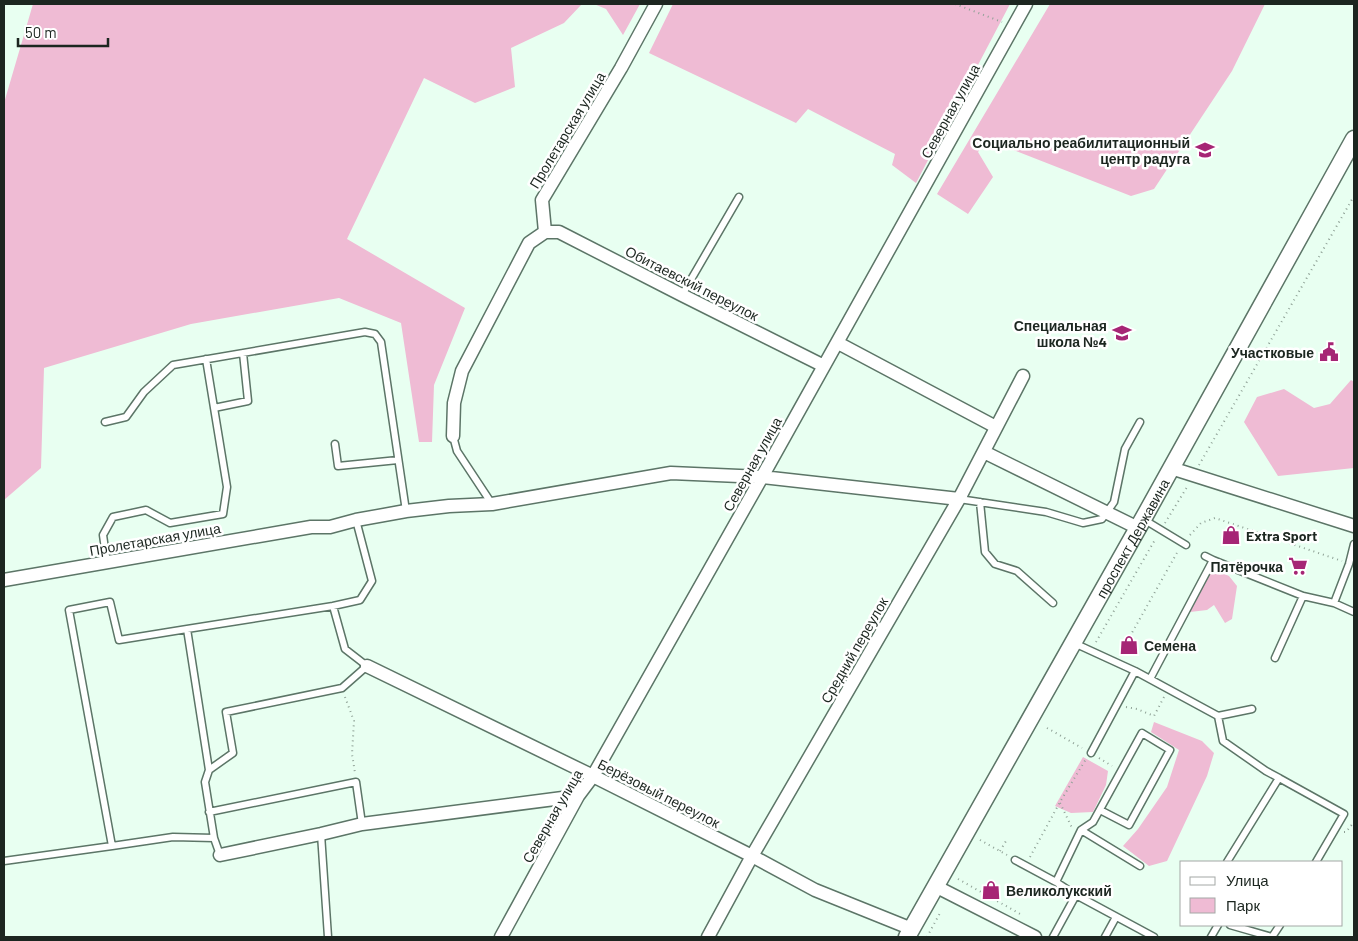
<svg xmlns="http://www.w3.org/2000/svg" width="1358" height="941" viewBox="0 0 1358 941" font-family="Barlow,sans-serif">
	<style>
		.green { fill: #efbbd4 }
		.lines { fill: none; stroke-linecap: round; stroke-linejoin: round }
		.lane-casing { stroke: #5c7567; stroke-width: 9 }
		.street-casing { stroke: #5c7567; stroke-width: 15 }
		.secondary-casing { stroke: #5c7567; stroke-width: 19 }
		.path { stroke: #8fa196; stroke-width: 2; stroke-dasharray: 1 4; stroke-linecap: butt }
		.lane { stroke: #fff; stroke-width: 6 }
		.street { stroke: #fff; stroke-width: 12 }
		.secondary { stroke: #fff; stroke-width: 16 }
		.labels { text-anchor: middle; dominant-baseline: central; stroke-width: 5; stroke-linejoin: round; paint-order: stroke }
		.street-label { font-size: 14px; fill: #1c2620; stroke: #fff }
		.poi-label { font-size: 14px; font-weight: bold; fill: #1c2620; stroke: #fff; text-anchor: end }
	</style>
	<rect width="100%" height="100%" fill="#e8fff1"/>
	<!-- green -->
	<path class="green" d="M33 4H582L564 23 511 48 515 87 475 103 424 78 347 239 465 308 434 385 432 442H419L401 323 339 298 191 324 44 368 41 468 4 500V103Z
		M594 4H640L623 35 606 9Z
		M673 4H1010L916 183 892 165 895 154 808 109 796 123 649 53Z
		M1050 4H1265L1232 71 1154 189 1131 196 1006 147 983 145 978 152 993 177 968 214 937 194Z
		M1351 380 1354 382V468L1278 476 1244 422 1257 397 1284 389 1314 408 1330 404Z
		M1216 570 1229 576 1237 586 1232 619 1225 623 1214 605 1207 610 1190 612 1210 572Z
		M1154 722 1202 741 1214 753 1207 776 1167 861 1149 866 1123 846 1138 829 1167 787 1179 750 1151 732Z
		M1083 757 1108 771 1106 785 1093 812 1071 813 1055 806Z"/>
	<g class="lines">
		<!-- lane casing -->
		<g class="lane-casing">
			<path id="lane" d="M682 295 739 197
				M214 408 248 401 243 353
				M105 422 126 417 144 392 173 365 365 332 375 334 381 342 406 511
				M453 436 457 451 492 504
				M335 444 338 466 398 460
				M959 499 1046 512 1083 523 1102 519 1114 502 1125 449 1140 422
				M980 502 985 552 995 564 1017 571 1053 603
				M1143 519 1186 545
				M1213 560 1303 596
				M107 563 103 535 113 517 146 510 170 523 223 514 227 487 206 359
				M1334 603 1349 564 1354 544
				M187 629 119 640 110 602 69 610 112 846 173 837 214 838
				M1074 643 1135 671 1218 716 1252 709
				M1275 658 1303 596 1334 603 1354 612
				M1150 679 1213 560 1205 556
				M1218 716 1223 741 1266 771 1279 778 1227 862
				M1091 753 1135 671
				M209 770 233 753 226 712 342 688 367 666 345 649 333 606
				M1279 778 1344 814 1316 862
				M209 812 356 782 362 824
				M1081 830 1140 866
				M321 834 328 937
				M220 855 214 838 205 782 209 770 187 629 333 606 360 600 372 581 356 520
				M1015 860 1056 882 1076 895 1154 937
				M4 861 112 846
				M1056 882 1081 830 1093 822 1142 733 1170 750 1129 825 1100 810
				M1230 925 1272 937 1280 925
				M1053 937 1076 895
				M1105 937 1116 917
				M1211 937 1218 925"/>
		</g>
		<!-- street casing -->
		<g class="street-casing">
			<path id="street" d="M545 232H559L682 295 824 366
				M838 343 996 427
				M453 436 454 403 462 371 529 243 545 232 542 200 621 68 656 4
				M984 452 1138 528
				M1171 468 1354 526
				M4 580 311 527H330L356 520 406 511 449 506 492 504 671 473 762 477 959 499
				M367 666 593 776 752 856 815 890 912 929
				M220 855 321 834 362 824 578 796
				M935 886 1035 937
				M501 937 578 796 593 776 762 477 1026 4
				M708 937 752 856 959 499 1023 376"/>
		</g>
		<!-- secondary casing -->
		<g class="secondary-casing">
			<g id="secondary">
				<path id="s1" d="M907 937 1143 519 1354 139"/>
			</g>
		</g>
		<!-- path -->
		<path class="path" d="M955 4 1002 22
			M1199 465 1354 196
			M1165 523 1187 487
			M1190 535 1201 523 1215 518 1342 561
			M1096 642 1156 538
			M1120 654 1178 551
			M345 697 354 721 352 754 355 773
			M1126 707 1137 709 1154 716 1164 697
			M1047 728 1082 748
			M1099 758 1112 766
			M1060 803 1072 828
			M1344 832H1346L1354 822
			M980 840 1007 855
			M1000 851 1006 841
			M1030 857 1060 802 1086 759
			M958 879 1022 915
			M927 937 940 913"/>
		<!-- lane -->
		<use href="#lane" class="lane"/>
		<!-- street -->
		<use href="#street" class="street"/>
		<!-- secondary -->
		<use href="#secondary" class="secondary"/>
	</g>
	<!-- icons -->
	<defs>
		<g id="school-bare" transform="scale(1.5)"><path d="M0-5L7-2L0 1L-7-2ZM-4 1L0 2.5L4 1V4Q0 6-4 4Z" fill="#a62575" stroke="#fff" stroke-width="2.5" paint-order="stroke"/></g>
		<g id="civic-bare" transform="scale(1.5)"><path d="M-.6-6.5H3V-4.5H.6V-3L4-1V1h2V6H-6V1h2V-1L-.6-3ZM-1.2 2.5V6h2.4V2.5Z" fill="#a62575" stroke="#fff" stroke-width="2.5" paint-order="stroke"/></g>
		<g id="shop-bare" transform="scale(1.5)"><path d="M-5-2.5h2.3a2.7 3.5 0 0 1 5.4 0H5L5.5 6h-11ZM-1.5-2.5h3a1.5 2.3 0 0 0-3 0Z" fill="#a62575" stroke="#fff" stroke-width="2.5" paint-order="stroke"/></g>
		<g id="supermarket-bare" transform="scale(1.5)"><path d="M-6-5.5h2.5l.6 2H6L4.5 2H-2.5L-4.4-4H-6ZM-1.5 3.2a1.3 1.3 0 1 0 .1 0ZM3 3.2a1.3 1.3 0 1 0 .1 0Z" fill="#a62575" stroke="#fff" stroke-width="2.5" paint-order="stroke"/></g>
	</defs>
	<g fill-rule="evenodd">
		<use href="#school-bare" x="1205" y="150"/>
		<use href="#school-bare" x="1122" y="333"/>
		<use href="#civic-bare" x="1329" y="352"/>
		<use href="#shop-bare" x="1231" y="535"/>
		<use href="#supermarket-bare" x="1298" y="566"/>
		<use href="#shop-bare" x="1129" y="645"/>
		<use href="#shop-bare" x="991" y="890"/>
	</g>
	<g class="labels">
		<!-- street labels -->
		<g class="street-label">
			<text transform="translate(950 111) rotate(-61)">Северная улица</text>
			<text transform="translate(567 130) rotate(-59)">Пролетарская улица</text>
			<text transform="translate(692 283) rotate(27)">Обитаевский переулок</text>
			<text transform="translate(752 464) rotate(-61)">Северная улица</text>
			<text transform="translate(155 539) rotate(-10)">Пролетарская улица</text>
			<text stroke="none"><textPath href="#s1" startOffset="458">проспект Державина</textPath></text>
			<text transform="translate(854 650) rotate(-60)">Средний переулок</text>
			<text transform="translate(659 793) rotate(27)">Берёзовый переулок</text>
			<text transform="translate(552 816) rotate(-60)">Северная улица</text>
		</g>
		<!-- poi labels -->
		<g class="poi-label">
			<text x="1190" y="142">Социально реабилитационный<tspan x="1190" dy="16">центр радуга</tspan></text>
			<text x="1107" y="325">Специальная<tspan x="1107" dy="16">школа №4</tspan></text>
			<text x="1314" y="352">Участковые</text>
			<text x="1246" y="535" text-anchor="start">Extra Sport</text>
			<text x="1283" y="566">Пятёрочка</text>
			<text x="1144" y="645" text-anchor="start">Семена</text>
			<text x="1006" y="890" text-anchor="start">Великолукский</text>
		</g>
	</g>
	<!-- border -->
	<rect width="1358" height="941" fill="none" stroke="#1c2620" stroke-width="10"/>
	<!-- legend -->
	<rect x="1180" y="861" width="162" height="65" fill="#ffffff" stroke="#a4a8a6"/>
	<rect x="1190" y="877" width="25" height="8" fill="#ffffff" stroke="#a4a8a6"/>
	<text x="1226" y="886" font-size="15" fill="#1c2620">Улица</text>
	<rect x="1190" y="898" width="25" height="15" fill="#efbbd4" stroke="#a4a8a6"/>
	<text x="1226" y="911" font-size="15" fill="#1c2620">Парк</text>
	<!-- scale -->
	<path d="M18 38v8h90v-8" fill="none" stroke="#1c2620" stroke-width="2.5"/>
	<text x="25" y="38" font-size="15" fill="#1c2620" stroke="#ffffff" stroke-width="4" paint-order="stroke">50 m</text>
</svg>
